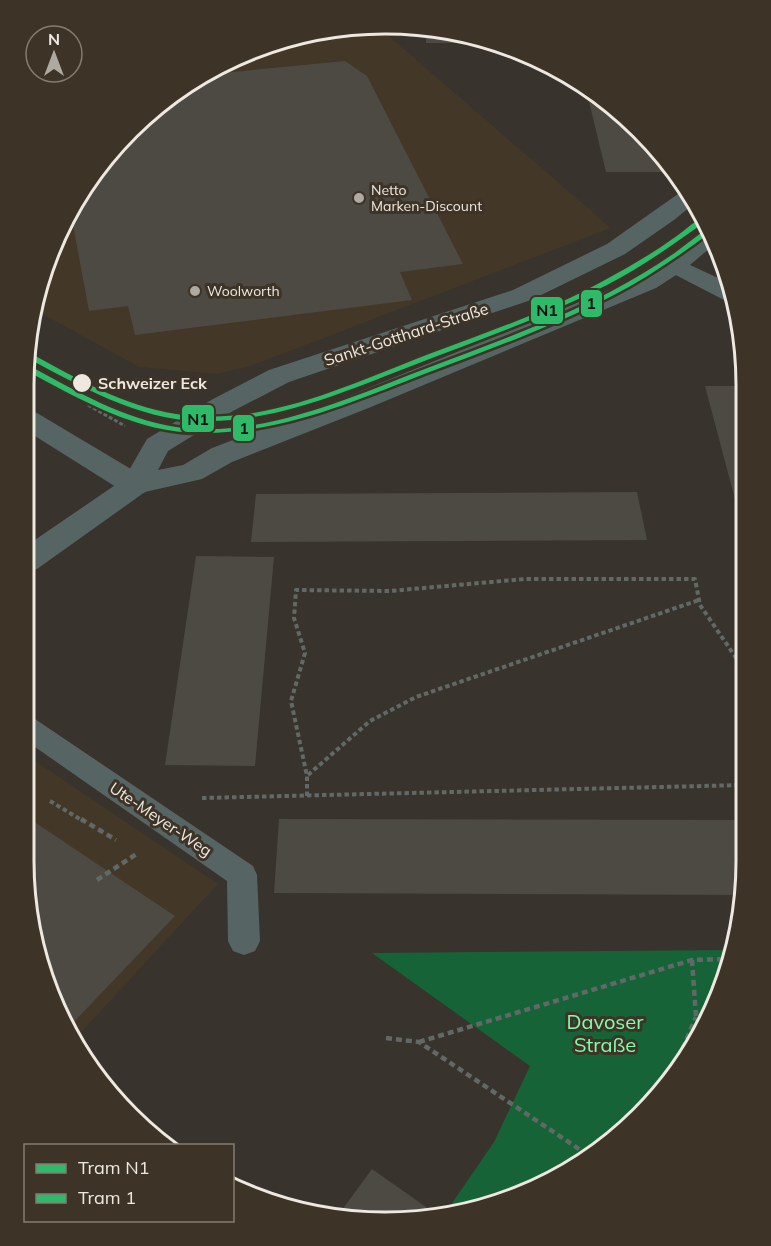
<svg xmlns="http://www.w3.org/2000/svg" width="771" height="1246" viewBox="0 0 771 1246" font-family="Mulish,sans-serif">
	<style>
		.built { fill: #433727 }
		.green { fill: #166337 }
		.building { fill: #4d4943 }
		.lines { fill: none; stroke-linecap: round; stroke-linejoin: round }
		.path-far2 { stroke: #606966; stroke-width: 3; stroke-dasharray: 4 2; stroke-linecap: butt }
		.path-far1 { stroke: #606966; stroke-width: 4; stroke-dasharray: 4.5 3; stroke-linecap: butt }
		.path { stroke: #606966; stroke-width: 4.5; stroke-dasharray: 6 4; stroke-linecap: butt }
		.service { fill: #566564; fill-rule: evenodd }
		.minor { fill: #566564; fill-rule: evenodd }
		.tertiary { fill: #566564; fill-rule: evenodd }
		.tram-1-casing { stroke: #3d3427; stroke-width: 5 }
		.tram-2-casing { stroke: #3d3427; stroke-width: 5 }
		.tram-1 { fill: #2dbb69; fill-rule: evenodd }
		.tram-2 { fill: #2dbb69; fill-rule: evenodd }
		.poi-dot { fill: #aea9a1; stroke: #3d3427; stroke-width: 2 }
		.stop-dot { fill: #eee8e0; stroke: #3d3427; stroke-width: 2 }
		.labels { text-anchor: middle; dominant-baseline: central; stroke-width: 6; stroke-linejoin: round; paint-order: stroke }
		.far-poi-label { font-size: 14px; fill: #eee8e0; stroke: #3d3427; text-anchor: start }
		.street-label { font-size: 16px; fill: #eee8e0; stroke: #3d3427 }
		.stop-label { font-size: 16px; font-weight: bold; fill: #eee8e0; stroke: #3d3427; text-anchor: start }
		.near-park-label { font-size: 20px; fill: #82fbaa; stroke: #3d3427 }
		.rim { fill: none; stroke: #eee8e0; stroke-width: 3 }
		.line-badge { stroke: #3d3427; stroke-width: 2 }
		.pale-badge-label { font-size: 16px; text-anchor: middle; font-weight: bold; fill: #111 }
	</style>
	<rect width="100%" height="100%" fill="#38332c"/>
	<!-- built -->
	<path class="built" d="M338 27 382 30 611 228 251 366 218 374 139 367 35 310 51 247 99 166 204 73Z
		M25 754 218 884 76 1038 43 976 24 860Z"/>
	<!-- green -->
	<path class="green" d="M733 950 720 999 673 1080 587 1161 501 1203 446 1212 494 1142 530 1066 372 953Z"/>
	<!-- building -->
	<path class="building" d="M426 33 479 36 492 43H426Z
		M345 61 367 76 463 264 400 272 412 300 135 335 128 306 89 311 71 214 98 166 201 75Z
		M586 89 605 98 667 172H606Z
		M705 386H746L745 537Z
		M637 492 647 540 251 542 256 494Z
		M196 556 274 557 255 766 165 765Z
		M24 815 175 916 70 1026 43 976 24 860Z
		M279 819 744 820V895L274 893Z
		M372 1169 436 1214 385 1222 339 1214Z"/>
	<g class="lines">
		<!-- path-far2 -->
		<path class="path-far2" d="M135 380 186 382
			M88 405 125 426"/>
		<!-- path-far1 -->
		<path class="path-far1" d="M308 775 370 721 416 697 699 600
			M307 796V776L291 701 305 653 294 618 296 590 390 591 525 579H695L700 605 745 671
			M202 798 744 785
			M50 801 83 821"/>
		<!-- path -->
		<path class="path" d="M81 819 116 840
			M97 880 138 853
			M692 960 696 1017 710 1015
			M386 1038 419 1042 591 1157
			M419 1042 692 960 730 959
			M667 1085 696 1017"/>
		<!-- service -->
		<path class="service" d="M25 716 35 719 253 866 257 875 260 941 255 951 244 955 233 951 228 941 227 881 25 740Z"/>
		<!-- minor -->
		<path class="minor" d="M675 258 731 284 734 302 724 300 666 270 663 265 666 260Z
			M27 410 37 413 146 478 150 485 146 492 135 495 124 492 27 431Z"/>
		<!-- tertiary -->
		<path class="tertiary" d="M685 189 696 202 674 220 625 254 531 300 289 382 233 411 168 451 158 470 183 465 212 448 351 395 638 278 666 260 703 229 709 228 716 243 684 270 656 288 371 407 232 462 202 479 145 492 37 569 26 572V546L124 479 147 439 213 399 269 370 513 290 607 244Z"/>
		<!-- tram-1 casing -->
		<g class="tram-1-casing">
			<path id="tram-1" d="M704 216 706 221C674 244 642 267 607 285 545 317 479 340 414 365 346 391 275 423 200 421 138 420 81 386 27 358V353H30C76 378 123 406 176 414 263 428 350 384 429 354 488 332 549 311 605 280 627 268 650 255 671 240 682 233 692 223 704 216Z"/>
		</g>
		<!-- tram-2 casing -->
		<g class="tram-2-casing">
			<path id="tram-2" d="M709 228 711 232C679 256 647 278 612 296 552 327 490 349 427 373 355 401 280 434 200 433 138 433 81 400 27 371V366H30C76 391 123 419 176 427 262 439 351 397 430 367 490 344 552 322 610 292 632 280 655 267 676 252 687 244 697 235 709 228Z"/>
		</g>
		<!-- tram-1 -->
		<use href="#tram-1" class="tram-1"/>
		<!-- tram-2 -->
		<use href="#tram-2" class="tram-2"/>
	</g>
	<!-- markers -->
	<g class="poi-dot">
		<circle cx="359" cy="198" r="6"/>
		<circle cx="195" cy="291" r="6"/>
	</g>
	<circle class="stop-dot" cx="82" cy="383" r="10"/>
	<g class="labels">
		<!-- far-poi labels -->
		<g class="far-poi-label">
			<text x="371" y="190">Netto<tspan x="371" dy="16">Marken-Discount</tspan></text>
			<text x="207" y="291">Woolworth</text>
		</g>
		<!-- street labels -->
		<g class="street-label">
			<text transform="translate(406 334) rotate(-18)">Sankt-Gotthard-Straße</text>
			<text transform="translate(161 819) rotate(34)">Ute-Meyer-Weg</text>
		</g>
		<!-- stop labels -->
		<g class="stop-label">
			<text x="98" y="383">Schweizer Eck</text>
		</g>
		<!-- near-park labels -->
		<g class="near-park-label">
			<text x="605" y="1021">Davoser<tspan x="605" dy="23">Straße</tspan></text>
		</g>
	</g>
	<!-- crop -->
	<path d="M0 0H771V1246H0ZM385 34H385A351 351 0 0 1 736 385V861A351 351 0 0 1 385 1212H385A351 351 0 0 1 34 861V385A351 351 0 0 1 385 34Z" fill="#3d3427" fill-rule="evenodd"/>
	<path class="rim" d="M385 34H385A351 351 0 0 1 736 385V861A351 351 0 0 1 385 1212H385A351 351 0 0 1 34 861V385A351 351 0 0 1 385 34Z"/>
	<g class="line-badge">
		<rect x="580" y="289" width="23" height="29" rx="6" fill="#2dbb69"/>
		<rect x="530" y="296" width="34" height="29" rx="6" fill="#2dbb69"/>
		<rect x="181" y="404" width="34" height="29" rx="6" fill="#2dbb69"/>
		<rect x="232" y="414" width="23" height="28" rx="6" fill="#2dbb69"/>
	</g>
	<g class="pale-badge-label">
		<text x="591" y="309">1</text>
		<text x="547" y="316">N1</text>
		<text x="198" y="425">N1</text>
		<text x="244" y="434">1</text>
	</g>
	<!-- legend -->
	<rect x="24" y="1144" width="210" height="78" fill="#3d3427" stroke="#847c71" stroke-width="1.5"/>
	<rect x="36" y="1164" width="30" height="9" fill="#2dbb69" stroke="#847c71" stroke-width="1.5"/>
	<text x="78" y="1174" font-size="18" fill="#eee8e0">Tram N1</text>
	<rect x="36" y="1194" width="30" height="9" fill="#2dbb69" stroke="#847c71" stroke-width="1.5"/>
	<text x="78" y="1204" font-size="18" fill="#eee8e0">Tram 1</text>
	<!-- north arrow -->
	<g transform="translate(54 54)"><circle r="28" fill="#3d3427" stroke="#847c71" stroke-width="1.5"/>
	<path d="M0-4.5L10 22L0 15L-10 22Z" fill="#aea9a1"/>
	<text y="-9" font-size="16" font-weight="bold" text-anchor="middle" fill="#eee8e0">N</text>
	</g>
</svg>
